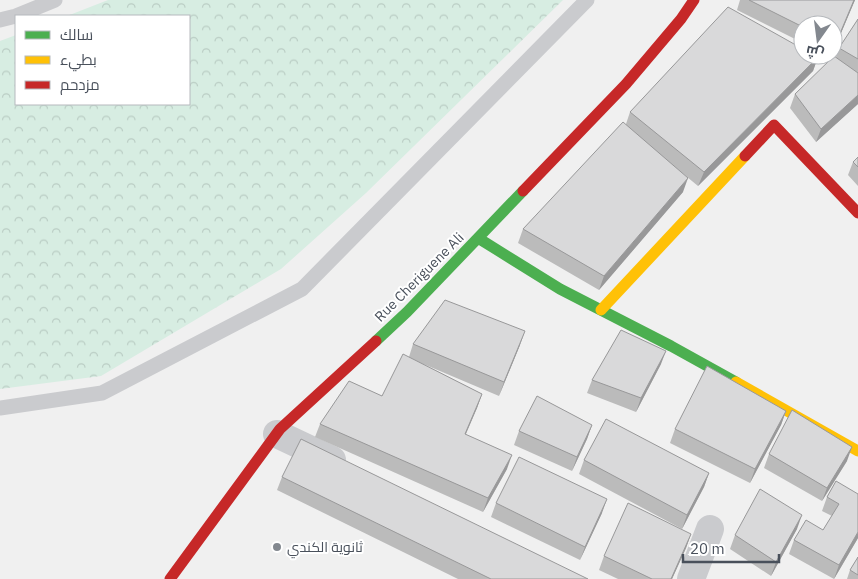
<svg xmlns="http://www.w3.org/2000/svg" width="858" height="579" viewBox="0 0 858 579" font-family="'IBM Plex Sans',Cairo,sans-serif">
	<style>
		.forest { fill: url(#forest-crowns) }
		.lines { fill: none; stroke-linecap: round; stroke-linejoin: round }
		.lane { stroke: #cacbce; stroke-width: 15 }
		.street { stroke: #cacbce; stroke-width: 28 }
		.fast { stroke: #4caf50; stroke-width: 11 }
		.slow { stroke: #ffc107; stroke-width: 11 }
		.jam { stroke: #c62828; stroke-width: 11 }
		.wall { fill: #bbb }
		.shaded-wall { fill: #989899 }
		.building { fill: #d9d9da; stroke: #989899 }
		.poi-dot { fill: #83888f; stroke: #fff; stroke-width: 2 }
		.labels { text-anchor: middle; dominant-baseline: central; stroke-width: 4; stroke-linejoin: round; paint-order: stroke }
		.street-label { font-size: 14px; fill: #49505b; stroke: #fff }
		.poi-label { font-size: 14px; fill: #49505b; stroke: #fff; text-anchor: start }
	</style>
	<defs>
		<pattern id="forest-crowns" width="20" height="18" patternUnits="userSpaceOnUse" patternTransform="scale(1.25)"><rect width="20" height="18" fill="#d7ede2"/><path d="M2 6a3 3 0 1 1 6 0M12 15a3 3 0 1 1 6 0" fill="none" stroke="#bacdc4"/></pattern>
	</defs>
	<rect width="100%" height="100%" fill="#f0f0f0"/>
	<!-- forest -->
	<path class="forest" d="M108 0H563L366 193 281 269 101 376 0 389V41L16 35V104H189V16H67Z"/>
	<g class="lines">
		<!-- lane -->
		<path class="lane" d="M0 20 16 16 55 0
			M0 408 102 393 302 289 587 0"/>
		<!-- street -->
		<path class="street" d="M277 434 332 460
			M691 579 710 529"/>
		<!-- fast -->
		<path class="fast" d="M478 238 560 289 671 346 736 382
			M376 341 407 312 523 191"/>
		<!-- slow -->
		<path class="slow" d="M601 310 745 156
			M736 382 858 451"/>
		<!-- jam -->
		<path class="jam" d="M745 156 774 125 858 213
			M523 191 626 84 681 19 694 0
			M170 579 280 429 376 341"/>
	</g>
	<!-- wall -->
	<path class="wall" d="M740 0H855L833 52V25H803V43L737 10Z
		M858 19V104L816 142 790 108 795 94 836 57 839 48Z
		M818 57 813 71 698 186 675 167 683 192 599 290 518 243 523 229 626 124 630 112Z
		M858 157V186L848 175 853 162Z
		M413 344 520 345 499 396 421 363 482 394 477 408 466 434 507 469 483 512 315 437 320 424 382 396 409 357Z
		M661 364 636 412 587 393 592 380Z
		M786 411 781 425 750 483 670 443 675 429Z
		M592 425 587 439 572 471 514 445 519 431Z
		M769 454 847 461 822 501 764 468Z
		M584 460 709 473 704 487 682 529 579 474Z
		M282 477 588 579H458L277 490Z
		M836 481 858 538 834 579 789 554 794 540 823 530 832 516 822 511 827 497Z
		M496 503 602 513 580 560 491 517Z
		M797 529 771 576 730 549 735 535Z
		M691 534 686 548 672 579H618L599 570 604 556Z
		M858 557V579H847L850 570Z"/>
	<!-- shaded-wall -->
	<path class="shaded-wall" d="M854 0H855L833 52 836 43Z
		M818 57 813 71 698 186 704 172Z
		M858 95V104L816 142 821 129Z
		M688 178 683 192 599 290 604 276Z
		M525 331 520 345 499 396 504 382Z
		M666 351 661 364 636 412 641 398Z
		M482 394 477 408 460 447 465 434Z
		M786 411 781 425 750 483 755 469Z
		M592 425 587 439 572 471 577 457Z
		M852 447 847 461 822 501 827 488Z
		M512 455 507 469 483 512 488 498Z
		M709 473 704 487 682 529 687 515Z
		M607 499 602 513 580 560 585 547Z
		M802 515 797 529 771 576 776 562Z
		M858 532V538L834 579 839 565Z
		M691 534 686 548 672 579H671Z"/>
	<!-- building -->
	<path class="building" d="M749 0H854L836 43 833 42V25H803V27Z
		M728 7 803 49V55H814L818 57 704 172 630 112Z
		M858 19V59L839 48Z
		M834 56 858 73V95L821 129 795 94Z
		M623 122 688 178 604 276 523 229Z
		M858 157V167L853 162Z
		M445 300 525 331 504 382 413 344Z
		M621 330 666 351 641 398 592 380Z
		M403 354 482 394 465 434 512 455 488 498 320 424 349 381 382 396Z
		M707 366 786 411 755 469 675 429Z
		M537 396 592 425 577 457 519 431Z
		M792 410 852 447 827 488 769 454Z
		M606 419 709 473 687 515 584 460Z
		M301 439 588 579H491L282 477Z
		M519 457 607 499 585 547 496 503Z
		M836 481 858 494V532L839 565 794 540 806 520 823 530 839 504 827 497Z
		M760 489 802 515 776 562 735 535Z
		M628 503 691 534 671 579H652L604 556Z
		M858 557V575L850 570Z"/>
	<!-- markers -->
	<circle class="poi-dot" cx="277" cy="547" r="5"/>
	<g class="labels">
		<!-- street labels -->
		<g class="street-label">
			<text transform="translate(419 277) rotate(-45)">Rue Cheriguene Ali</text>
		</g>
		<!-- poi labels -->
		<g class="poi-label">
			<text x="287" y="547">ثانوية الكندي</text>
		</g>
	</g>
	<!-- legend -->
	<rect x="15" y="15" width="175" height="90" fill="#ffffff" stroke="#b6b9bd"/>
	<rect x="25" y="31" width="25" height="8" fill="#4caf50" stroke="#b6b9bd"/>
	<text x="60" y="40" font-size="15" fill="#49505b">سالك</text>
	<rect x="25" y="56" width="25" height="8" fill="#ffc107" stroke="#b6b9bd"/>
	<text x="60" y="65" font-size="15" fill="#49505b">بطيء</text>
	<rect x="25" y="81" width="25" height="8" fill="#c62828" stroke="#b6b9bd"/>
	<text x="60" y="90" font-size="15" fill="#49505b">مزدحم</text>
	<!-- north arrow -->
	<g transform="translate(818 40) rotate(194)"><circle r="24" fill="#ffffff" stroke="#b6b9bd"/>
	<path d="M0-4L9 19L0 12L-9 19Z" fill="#83888f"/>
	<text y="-8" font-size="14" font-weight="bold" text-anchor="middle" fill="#49505b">ش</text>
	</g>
	<!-- scale -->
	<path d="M683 554v8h96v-8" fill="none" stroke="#49505b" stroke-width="2.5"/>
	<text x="690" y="554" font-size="15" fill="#49505b" stroke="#ffffff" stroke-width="4" paint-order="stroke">20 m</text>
</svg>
